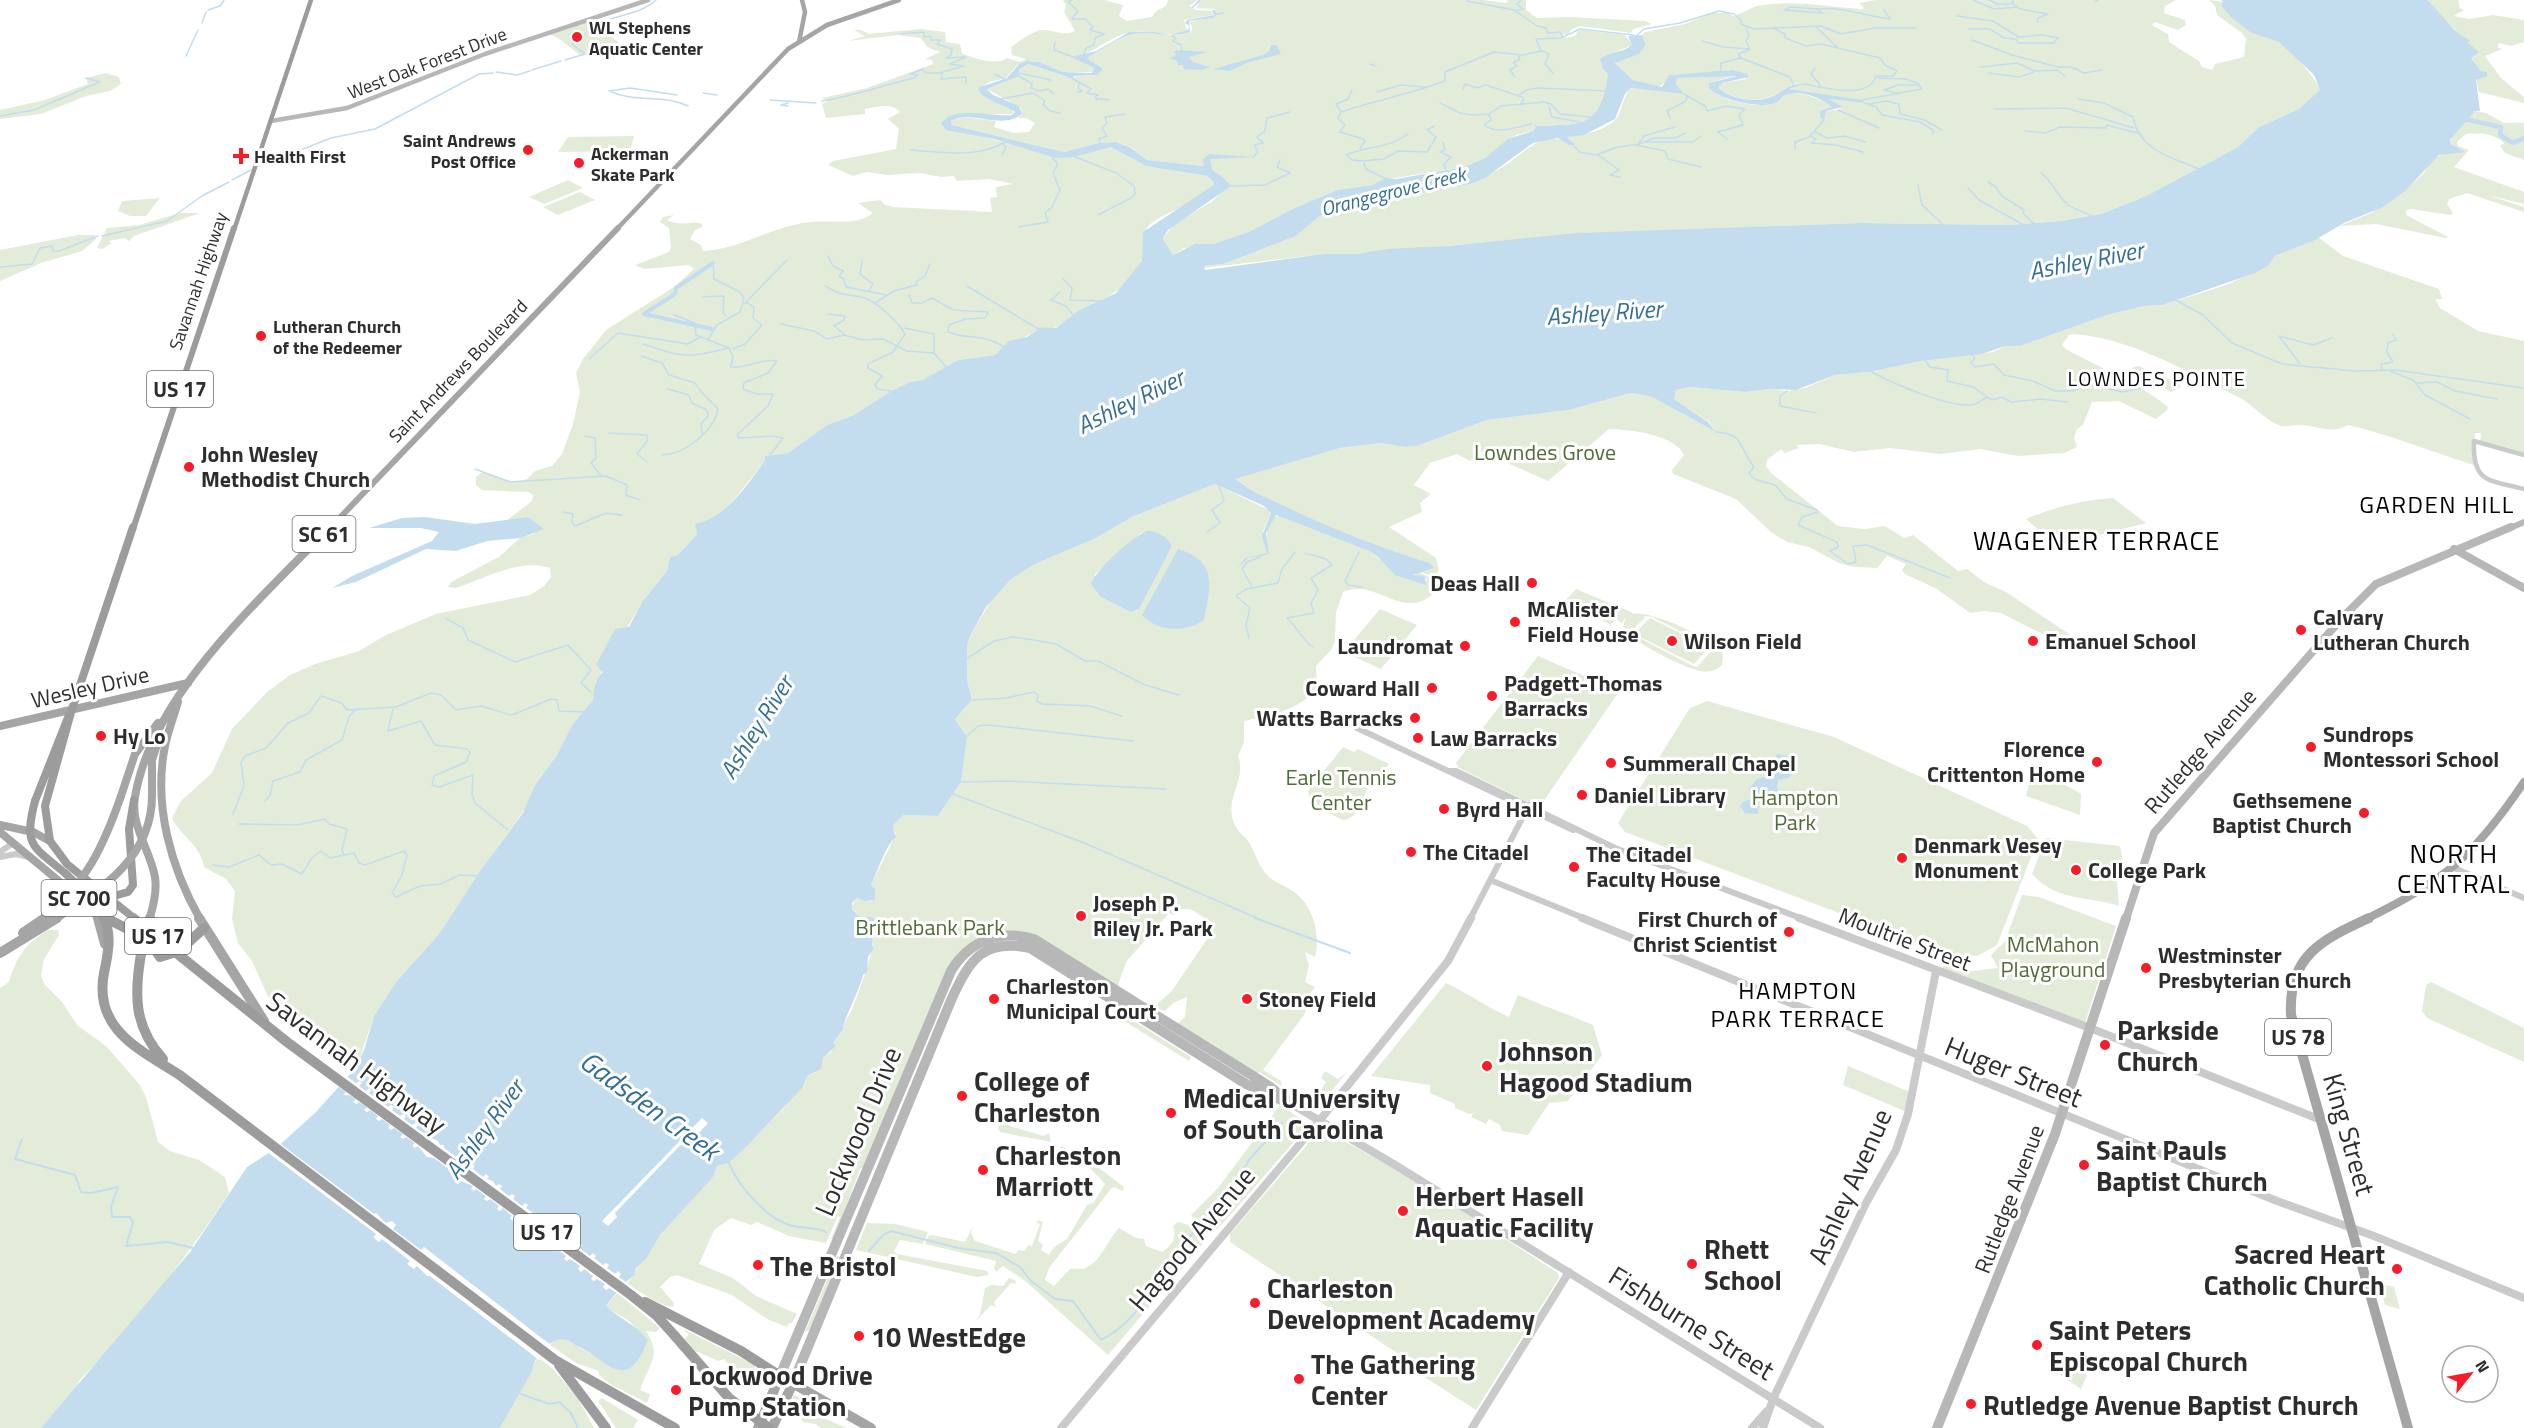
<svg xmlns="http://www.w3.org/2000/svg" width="2524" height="1428" viewBox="0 0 2524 1428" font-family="'Titillium Web',sans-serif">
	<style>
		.green { fill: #e3ecd9; fill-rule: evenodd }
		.water { fill: #c3ddef }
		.pier { fill: #fff }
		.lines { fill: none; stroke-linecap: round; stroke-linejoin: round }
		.stream-far1 { stroke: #c3ddef; stroke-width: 1.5 }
		.stream { stroke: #c3ddef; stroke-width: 2 }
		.canal { stroke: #c3ddef; stroke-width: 4 }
		.river { stroke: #c3ddef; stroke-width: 4.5 }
		.tertiary-far2 { stroke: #cacaca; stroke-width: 4.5 }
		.tertiary-far1 { stroke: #cacaca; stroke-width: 6 }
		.tertiary { stroke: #cacaca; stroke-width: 8 }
		.secondary-far3 { stroke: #b7b7b7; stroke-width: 4.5 }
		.secondary-far2 { stroke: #b7b7b7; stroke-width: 6 }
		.secondary-far1 { stroke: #b7b7b7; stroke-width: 8 }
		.secondary { stroke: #b7b7b7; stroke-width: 10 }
		.primary-far3 { stroke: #a5a5a5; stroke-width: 4.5 }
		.primary-far2 { stroke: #a5a5a5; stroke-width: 6 }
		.primary-far1 { stroke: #a5a5a5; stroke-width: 8 }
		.primary { stroke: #a5a5a5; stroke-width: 10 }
		.trunk-far3 { stroke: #9c9c9c; stroke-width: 4.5 }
		.trunk-far2 { stroke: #9c9c9c; stroke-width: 6 }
		.trunk-far1 { stroke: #9c9c9c; stroke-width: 8 }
		.trunk { stroke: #9c9c9c; stroke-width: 10 }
		.primary-bridge-far1 { stroke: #a5a5a5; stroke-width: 8 }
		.primary-bridge { stroke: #a5a5a5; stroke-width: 10 }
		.trunk-bridge-far1 { stroke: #9c9c9c; stroke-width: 8 }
		.trunk-bridge { stroke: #9c9c9c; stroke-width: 10 }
		.poi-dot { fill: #f71c28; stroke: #fff; stroke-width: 2 }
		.labels { text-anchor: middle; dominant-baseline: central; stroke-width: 6; stroke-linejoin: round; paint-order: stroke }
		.far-poi-label { font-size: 18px; font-weight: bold; fill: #2d2d2d; stroke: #fff; text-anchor: start }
		.far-street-label { font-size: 18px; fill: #2d2d2d; stroke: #fff }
		.far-water-label { font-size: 20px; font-style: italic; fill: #336e97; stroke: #fff }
		.far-neighbourhood-label { font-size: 20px; letter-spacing: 1.5px; fill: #000; stroke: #fff }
		.shield { fill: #fff; stroke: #6c6c6c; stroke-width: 1.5 }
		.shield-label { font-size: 21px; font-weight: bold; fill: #2d2d2d }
		.park-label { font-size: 22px; fill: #4f6d36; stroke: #fff }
		.poi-label { font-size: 22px; font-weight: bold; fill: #2d2d2d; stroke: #fff; text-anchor: start }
		.street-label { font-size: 22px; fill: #2d2d2d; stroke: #fff }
		.water-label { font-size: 24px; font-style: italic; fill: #336e97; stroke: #fff }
		.neighbourhood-label { font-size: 24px; letter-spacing: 1.5px; fill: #000; stroke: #fff }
		.quarter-label { font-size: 26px; letter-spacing: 1.5px; fill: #000; stroke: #fff }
		.near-poi-label { font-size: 27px; font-weight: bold; fill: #2d2d2d; stroke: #fff; text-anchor: start }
		.near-street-label { font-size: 27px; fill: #2d2d2d; stroke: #fff }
		.near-water-label { font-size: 28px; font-style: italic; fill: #336e97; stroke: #fff }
	</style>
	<rect width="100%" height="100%" fill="#fff"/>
	<!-- green -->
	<path class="green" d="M1063 0H1104L1123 5 1119 16 1127 21 1152 17 1156 11 1166 6 1168 0H1198L1189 6 1196 10 1212 11 1213 15 1184 20 1187 30C1167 40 1147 28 1127 33 1107 38 1093 55 1072 57L1094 68 1092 72H1063L1034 61 1018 64 1006 78 989 82 978 90C986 101 1010 100 1014 114H957L943 120V126L1041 152C1070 165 1084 148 1111 147L1146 166 1207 176 1214 182C1204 205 1159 211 1147 228 1139 240 1146 252 1141 263 1128 291 1101 299 1077 313 1070 317 1061 325 1054 328 1049 329 1041 327 1036 327L1037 330 995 355 958 360 923 381 910 382 891 391 854 415 827 425 788 453 765 456 764 462 732 502 697 534 678 555 670 557 667 571 642 602 596 682 593 700 572 725 557 755 535 785 528 805 482 868 439 934 396 982 374 1016 358 1063 329 1048 272 1005 252 961 238 943 232 919 235 891 226 879 204 867C201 845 181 837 172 818L181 801 212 773 232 729 267 692 290 675 315 664 359 651 386 635 436 614 530 595 544 586 551 577 550 568C520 558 485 578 456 588L448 587 451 582 499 557 520 538 534 534 528 517 506 521 532 501 533 495 528 492 482 490 476 485V477L482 472 515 482 527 479 535 471 552 466 562 454 573 424 580 392 576 373 583 359 606 330 674 287 694 269 689 265 644 269 635 265 669 252 671 247 669 228 660 222 663 217 674 215 667 220C685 228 691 219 702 224V227L695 230 690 239 701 245 703 251C741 249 772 226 810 222 828 220 860 226 873 213L858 203 880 200 885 205 893 207 992 212 990 198 997 197 996 187 1013 184 989 179 957 181 954 176 941 177 920 173 887 175 867 172 853 176 828 165 833 161 896 149 899 129 888 119 900 112C892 102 876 107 865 109V114L826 118 822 104 828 101 822 98 867 88 933 64 932 60 925 59 940 52 927 47 921 38 898 35 848 41 865 36 854 30H861L869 34 921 29 945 32 946 42 960 44 962 54C975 58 996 66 1007 58L1020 62 1026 59 1012 55 1011 47C1018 42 1033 31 1041 30 1054 29 1062 37 1075 31L1064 12 1066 5Z
		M1202 0H1484L1506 3 1508 0H1526V10L1537 18 1570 17 1645 21 1652 24 1633 29 1631 33 1581 26 1572 29 1568 34 1561 35 1564 38 1575 36 1578 31 1582 30 1625 35 1633 45 1615 52C1605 87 1609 125 1560 125 1550 125 1542 128 1532 124L1536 127 1533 131 1516 135 1485 158 1464 167 1389 179 1372 185 1337 190 1290 210 1251 231 1213 244 1184 248 1173 255 1163 239 1173 225 1211 202 1230 185 1223 177 1204 166 1147 160 1131 147 1115 142 1098 143 1064 152 952 125 951 121C964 114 981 120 996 121L994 127 1014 133 1029 132 1035 123 1026 118H1018L1022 114 1021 108 987 89 1019 76V70L1028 64 1066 77 1097 75 1102 69 1087 58C1101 50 1119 36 1134 34 1155 31 1171 39 1191 32L1192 26 1189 22 1217 16 1215 9 1196 8Z
		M1876 0H2176L2165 6 2164 13 2185 20 2186 25 2178 30 2155 22 2152 25 2168 34 2169 42 2199 61 2202 67 2212 70 2215 64 2244 57 2246 39 2242 33 2217 15 2215 6 2209 0 2224 2 2221 6C2241 29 2251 29 2277 41 2290 47 2314 77 2321 90L2299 109 2259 127 2238 147 2146 196 2101 214 2060 221 2011 225 1861 223 1588 233 1356 254H1323L1204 268 1203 266 1224 264 1296 236 1320 216 1351 205 1470 184C1482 178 1493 173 1504 166 1525 153 1541 130 1568 142L1570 140 1567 137C1583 134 1611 131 1619 114 1623 104 1624 96 1631 88L1683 93 1676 84 1677 78 1737 75 1709 83V88C1722 101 1759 110 1776 102 1782 100 1784 93 1792 93 1807 93 1819 100 1832 105V108L1820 111 1824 116 1826 111 1842 109 1829 99 1864 102 1789 89 1800 83C1788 84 1784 90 1774 95 1757 104 1733 99 1718 88L1722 83 1747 79 1729 70 1705 74H1675L1659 87 1633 80 1615 63 1646 45 1642 35 1645 32 1685 24 1712 13H1727L1733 16C1743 14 1751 6 1763 5 1796 0 1829 7 1862 9L1864 8 1859 3Z
		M2410 0H2458L2460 8 2464 10 2454 16 2469 19 2493 15 2524 20V42L2511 46 2499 43 2497 47 2502 49 2485 56 2501 78 2524 97V103L2479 92 2476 80 2481 76V71L2471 58C2473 42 2460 42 2455 29Z
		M588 19 621 44 581 56 558 38 547 33Z
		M106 73 119 77 121 84 110 91 86 96 41 114 0 119V110L45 100 88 84 86 78Z
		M2475 111 2486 113 2504 123H2524V160L2505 153 2500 146 2504 143C2493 133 2480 133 2466 134L2457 142 2458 146 2469 150 2454 167 2524 192V204L2487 195 2524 207V212L2467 193 2449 199 2447 204 2453 213 2450 215 2411 209 2406 210V215L2448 237 2446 238 2376 224 2339 226 2371 213 2398 196 2423 174 2432 160 2455 147 2450 142 2455 132Z
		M634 136 630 151 558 152 568 137Z
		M568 180 583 188 544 204 529 197Z
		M580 192 595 200 558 215 543 207Z
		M160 198 146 216H130L118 211 122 201Z
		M180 213H200L134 236 129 241 125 238 108 241 112 243 102 249 97 248 107 228 139 225Z
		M78 235H95L96 239 82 251 41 263 0 281V250Z
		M2318 237 2343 256 2439 289 2442 299H2435L2440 308 2478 331 2524 341V454L2480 442 2481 433H2475L2474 465C2432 452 2391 435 2348 425 2331 435 2317 425 2299 425 2293 425 2287 427 2281 426 2264 420 2255 406 2240 398 2188 372 2133 339 2074 334L2069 335 2062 345 2066 349C2099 368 2138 382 2168 407L2167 410 2156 419 2119 401 2092 402 2083 425 2077 429 2074 438 2077 447 2064 453 2018 456 1980 449 1940 454 1890 448 1854 452 1819 444 1796 445 1799 448 1785 453 1781 449 1767 460 1766 466 1771 473 1838 526 1864 529 1885 526 1904 538 1913 535 1958 571 1967 569 1984 582 2006 592 2084 644 2076 651 2001 613 1984 611 1970 613 1937 589 1905 574 1902 570 1906 564 1887 556 1877 568 1855 567 1841 564 1809 547 1787 542 1771 532 1736 499 1673 474 1672 470 1684 455C1676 435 1628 429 1609 429L1548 481 1482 452 1470 461 1457 454 1430 463 1414 485 1431 494 1420 503 1422 512 1389 527 1436 558 1439 570 1434 578 1421 572 1433 568 1430 563C1371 546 1286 516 1236 479L1340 448 1381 443 1406 447 1417 446 1487 420 1569 410 1631 393 1652 397 1716 432 1709 422 1674 399 1676 390 1690 387 1745 392 1770 389 1788 391 1805 388 1835 375 1869 372 1921 361 1993 352 2005 346H2020L2107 315 2144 306 2163 305 2226 285 2268 266 2275 256Z
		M2138 366 2179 383 2181 387 2171 392 2132 368Z
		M1215 484 1269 510 1271 513 1263 531 1267 542V530L1273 517 1280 516 1369 551 1405 578 1425 583 1427 579 1423 576H1414L1418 572 1431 578 1428 586 1437 590C1404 625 1378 577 1343 592L1336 613 1335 641 1331 650 1316 666 1317 689C1296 711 1272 715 1244 721V742L1238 756C1248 781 1221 800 1236 827 1239 833 1245 836 1248 841 1256 853 1258 867 1269 877 1278 885 1292 888 1300 897 1315 912 1320 938 1315 957L1305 952 1309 965 1305 982 1315 987 1302 1005 1307 1008 1304 1015 1263 1070 1281 1081 1282 1086 1259 1072 1257 1075 1176 1025 1185 1017 1187 997 1173 1003 1165 1011 1157 1008 1158 1003 1171 992 1212 932 1213 923 1190 909H1180L1174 915 1169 913 1126 962 1117 988 1029 935 967 948 865 1166 860 1169 834 1239H831L840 1217 838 1216 826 1243 789 1236 757 1222 751 1225 731 1218 714 1230 699 1264 733 1278 756 1296 797 1314 792 1323H789L787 1327 767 1319 732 1295 677 1275 670 1277 660 1287 674 1303 673 1307C660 1306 638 1291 627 1283L635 1274C637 1260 699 1186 713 1177L717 1166 729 1163 783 1109 807 1076 816 1072 823 1058 832 1051 833 1043 843 1031C843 1022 848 1018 852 1010 861 985 880 940 872 917H860L851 907 857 898 871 901 874 888 871 885 896 834 893 829 894 823 902 815 938 816 961 782 967 737 955 719 972 700 967 680V647L970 636 993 597 1010 580 1033 565 1096 538 1132 517ZM1141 533 1170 542 1172 546 1136 611 1094 575Z
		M2113 498 2146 523 2057 546 2026 519C2055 507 2083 500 2113 498Z
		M1576 589 1633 613 1632 614C1651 610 1711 638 1723 654L1722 665C1716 671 1708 673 1700 671 1685 668 1627 640 1623 627L1626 617 1622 623 1616 619 1611 625 1565 601ZM1646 616 1652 617 1714 648 1697 667 1693 666 1630 633Z
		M1380 609 1417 625 1381 669 1344 652Z
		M1650 618 1709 647 1694 664 1634 634Z
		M1538 656 1614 689 1618 693 1541 805 1536 806 1459 768 1456 763Z
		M1707 701 1834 737 2027 826 2038 839 1997 945 1977 956 1950 955 1625 832 1618 823 1690 708Z
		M1343 747 1354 752 1358 749 1389 764C1383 771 1375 779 1369 787 1361 799 1360 818 1343 820 1330 813 1310 808 1308 791Z
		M2033 766 2081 794 2080 815 2026 796Z
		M2046 838 2120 846 2122 857 2117 881 2119 906C2087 895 2059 903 2032 874Z
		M2022 895 2039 897 2116 926 2085 1023 1942 969 1944 962 1950 959 1957 961 1963 972 1998 968 1991 955 2005 941Z
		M48 930H58L59 935 44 959 41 976 45 985 62 1002 77 1025 106 1046 140 1085 147 1100 158 1142 170 1151 199 1160 225 1177 229 1193C185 1260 135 1324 79 1381L75 1392 41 1428H0V988L9 982C17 956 24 945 48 930Z
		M2431 982 2524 1028V1062L2427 1018 2422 1011 2426 985Z
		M1446 983C1468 993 1486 1007 1509 1017L1518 995 1593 1025 1602 1055 1568 1101 1549 1103 1528 1135 1502 1131 1500 1125 1489 1119 1486 1124 1471 1117 1473 1113 1469 1114 1455 1108V1104L1430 1093V1085L1371 1076Z
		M1115 1009 1191 1057V1058L1189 1061 1116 1016Z
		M1848 1066 1910 1092 1907 1112 1843 1085Z
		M1325 1071 1338 1079 1347 1072 1326 1098 1314 1090 1316 1087 1321 1090 1326 1082 1321 1078Z
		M1280 1105 1304 1121 1305 1129 1218 1229 1209 1230 1191 1215 1218 1188Z
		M1003 1118 1010 1126 1043 1136 1049 1133 1051 1142 1000 1132 998 1128Z
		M1324 1130 1403 1173 1558 1273 1559 1278 1476 1410 1423 1376 1415 1365 1230 1242V1234L1318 1132Z
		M1062 1146 1090 1161 1124 1187 1123 1191 1114 1187 1111 1189 1049 1268 1045 1280 1054 1286 1070 1269C1074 1268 1081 1270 1085 1268 1101 1262 1106 1242 1119 1228L1136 1238 1144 1239 1146 1246 1162 1252C1172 1245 1177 1238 1173 1226L1178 1222C1188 1224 1202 1229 1206 1240L1108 1355 1024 1280 1003 1266 996 1272 994 1268 996 1261 925 1244 928 1236 933 1235 965 1242 973 1226 971 1233 975 1241 1016 1254 1018 1250 1025 1251 1028 1245 1032 1246 1040 1224 1036 1222 1038 1220 1043 1222 1038 1241 1043 1245 1041 1250 1049 1255 1054 1247 1067 1239 1087 1205 1094 1202 1105 1184 1090 1168 1062 1151 1060 1148Z
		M867 1223 896 1224 928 1232 923 1244 900 1240 894 1251 897 1254 987 1271 989 1275 977 1277 856 1250Z
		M837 1256 840 1257 810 1330 805 1332Z
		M1009 1278 1015 1280 1016 1284 1011 1283 994 1302 996 1307 991 1305 973 1324 980 1315 985 1288 991 1285 1003 1286Z
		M2379 1283 2394 1287 2400 1309 2385 1305Z
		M617 1293 660 1328 656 1332 646 1331C663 1356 648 1365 640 1390L650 1394 647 1403 610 1384 599 1375V1371L576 1363 550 1345 554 1340 563 1338 593 1355 634 1365 648 1340 629 1321 605 1307Z
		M681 1328 755 1365 754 1374 744 1387 731 1376 733 1370 724 1359 718 1361 698 1352 677 1348 689 1334Z
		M2056 1354 2087 1375 2081 1389 2050 1368Z
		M538 1357 554 1370 577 1397 594 1428H500Z
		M793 1395 807 1400 821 1417 847 1428H820L816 1424 803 1422 793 1404Z
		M602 1398 638 1420 633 1428H616L598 1401Z"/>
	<!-- water -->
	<path class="water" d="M1199 0H1202L1193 8 1215 10 1217 15 1213 18 1189 21 1190 32C1170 39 1154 31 1134 34 1119 36 1101 50 1087 58L1103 69 1097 75 1073 76V79L1028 64 1019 70V76L987 89 993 95 1019 106 1022 114C1001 131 972 109 951 121L952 125 1064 152 1098 143 1115 142 1130 147 1147 160 1204 166 1203 159 1209 154 1255 157 1210 159 1212 170 1223 177 1231 186 1168 230 1163 239 1173 255 1195 244H1213L1251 231 1290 210 1337 190 1372 185 1386 178 1396 179 1464 167 1485 158 1508 139 1533 131 1536 127 1532 124C1542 128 1550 125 1560 125 1597 125 1604 105 1608 74L1603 69 1600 59C1610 51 1623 53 1632 45L1628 36 1642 35 1646 45 1639 54 1615 63 1633 80 1662 87 1669 75 1733 70 1747 74 1749 77 1722 83 1718 88C1732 99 1756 104 1773 96 1785 90 1788 83 1803 84L1789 89 1862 100 1865 103 1829 99 1843 107 1826 111 1824 120 1820 117V111L1832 107C1823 99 1802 90 1788 94 1783 95 1781 100 1777 102 1762 110 1720 100 1709 88V83L1737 76 1677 78 1676 84 1684 94 1631 88 1625 94 1615 119 1584 135 1567 137 1575 145H1569L1558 138 1533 143 1485 178 1470 184 1351 205 1320 216 1296 236 1224 264 1204 266 1205 270 1323 254H1356L1387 249 1447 246 1577 233 1861 223 2011 225 2060 221 2101 214 2146 196 2238 147 2259 127 2299 109 2320 90 2314 75 2279 42 2250 32 2232 18 2221 6 2223 2 2221 0H2427C2442 13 2452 33 2470 40L2468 43 2479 52 2471 58 2481 71 2487 72V76L2476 80 2480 111H2475L2450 140 2451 144 2465 152 2439 155 2405 191 2383 207 2344 223 2315 240 2275 256 2268 266 2255 273 2163 305 2144 306 2107 315 2020 346H2005L1982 354 1921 361 1869 372 1835 375 1796 390 1770 389 1745 392 1690 387 1676 390 1674 399 1708 422 1716 432 1652 397 1631 393 1569 410 1487 420 1417 446 1406 447 1381 443 1340 448 1236 479C1253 493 1273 501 1293 510 1337 531 1383 549 1430 563L1434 568 1413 575 1425 576 1426 585 1395 575 1378 557 1369 551 1276 515 1266 533 1269 554 1248 558 1237 569 1245 558 1267 553 1262 536 1271 513 1264 506 1215 484 1132 517 1096 538 1033 565 1010 580 986 607 970 636 967 647V680L972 700 955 719 967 737 961 782 938 816 903 815 894 824 893 829 896 837C885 846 878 871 871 885L875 889V900L864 901 857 898 852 903V909L860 917H872L878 926 874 930 872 946 874 948 868 957 867 972 863 975C860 990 842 1022 843 1030L833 1043 836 1046 823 1058 821 1069 807 1076 802 1088 748 1145 729 1163 717 1166 713 1177 660 1235 646 1259 636 1268 635 1275C628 1278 611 1299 606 1306 619 1319 636 1324 648 1340 632 1381 619 1375 590 1353 583 1348 575 1346 569 1341 553 1333 534 1356 532 1371L500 1428H41L190 1252 247 1167 275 1149 315 1113 353 1071 364 1050 374 1016 396 982 439 934 482 868 523 813 535 785 557 755 572 725 593 700C594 688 594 681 603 672L596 665 615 629 629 627 642 602 667 571 670 557 678 555 697 534 695 524C726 518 746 486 764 462L765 456 788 453 827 425 854 415 891 391 910 382 923 380 958 360 995 355 1009 341 1027 337 1037 330 1035 327 1056 328 1078 311 1116 293 1142 261 1143 232 1212 186 1214 182 1207 176 1146 166 1111 147 1073 157 1055 158 994 139 946 130 941 123C954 105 993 117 1012 115L1015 112C1004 104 985 101 978 90L980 87 1007 78 1019 64 1027 61 1039 62 1063 72 1092 73 1094 68 1071 57 1096 51 1129 32H1154L1170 35 1188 30 1189 26 1185 23 1187 20 1214 15 1212 10 1191 8Z
		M1271 45H1277L1281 54 1249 62 1230 71 1213 69 1263 55 1269 51Z
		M1181 50 1207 52 1189 57 1193 62 1210 67 1202 70 1184 69 1183 65H1178L1177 61 1170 58 1176 55 1174 51Z
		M425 517 475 524 528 517 544 529 521 538 487 541 456 551 426 549 356 582 332 588 352 576 432 541 439 532 421 528H369L402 518Z
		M1147 531C1157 531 1168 537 1172 546L1139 609 1131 612 1101 597 1091 584C1096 569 1132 537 1147 531Z
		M1178 549C1219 562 1210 586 1204 620 1187 633 1157 632 1142 615Z
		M1778 754 1793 758 1796 768 1789 778 1778 780 1777 789 1779 791 1771 802 1759 803 1758 814 1745 813 1740 806 1743 802 1751 799 1749 789 1757 779 1768 776 1769 767 1767 766Z"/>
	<!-- pier -->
	<path class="pier" d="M345 1075 356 1083 359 1081 362 1083 359 1086 366 1091 369 1088 371 1090 369 1093 377 1099 379 1096 382 1098 380 1101 388 1107 391 1105 394 1107 392 1110 400 1116 403 1114 406 1116 404 1119 412 1125 415 1123 418 1125 416 1128 425 1134 428 1132 431 1134 429 1137 438 1141 440 1145H444V1148L467 1165H475L473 1169 483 1177 486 1174 489 1177 487 1179 493 1181 496 1186 499 1184 502 1186 500 1189 509 1196 512 1194 515 1196 513 1199 522 1206 525 1203 528 1205 526 1208 536 1215 538 1213 541 1215 539 1218 549 1225 552 1223 555 1225 553 1228 563 1235 565 1233 568 1235 566 1238 576 1245 579 1243 582 1245 580 1248 590 1256 593 1253 596 1256 594 1258 603 1265 606 1263 609 1265 607 1268 615 1274 618 1271 621 1274 619 1277 629 1284 626 1290 620 1295 609 1288 606 1290 603 1287 605 1284 597 1279 594 1281 591 1279 593 1276 584 1269 581 1272 578 1269 580 1266 570 1259 567 1261 564 1259 566 1256 556 1248 554 1251 550 1249 553 1246 543 1238 540 1241 537 1238 539 1235 529 1228 526 1231 523 1228 526 1226 516 1218 513 1221 510 1218 512 1216 503 1208 500 1211 497 1209 499 1206 490 1199 487 1201 484 1199 486 1196 476 1189 474 1191 471 1189 473 1186 459 1180 457 1175 434 1158 427 1157 418 1146 415 1148 412 1146 415 1143 406 1137 403 1139 400 1137 403 1134 394 1128 391 1130 388 1128 390 1125 382 1119 379 1121 376 1119 378 1116 370 1110 367 1112 364 1110 367 1107 359 1102 356 1104 353 1102 356 1099 349 1095H343L346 1092 335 1084Z
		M702 1118 708 1123 698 1134 693 1132 615 1213 617 1217 608 1226 602 1221Z
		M278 1142 374 1214 376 1213 386 1223 392 1221 396 1225 393 1229 421 1250 424 1247 552 1346 539 1360 430 1276H427L417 1266 414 1269 407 1264 410 1261 382 1239 379 1242 373 1237 376 1234 266 1151Z"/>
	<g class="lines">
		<!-- stream-far1 -->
		<path class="stream-far1" d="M1072 0 1068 2 1078 11 1072 19H1085L1093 27 1090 30 1104 34 1095 38 1094 45 1086 48 1084 54
			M1973 0 1994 9 2017 7
			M1989 0 1998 4H2011
			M2013 0 2012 3 2020 9 2048 14 2038 18 2037 22
			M2095 0 2098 1
			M1467 1 1514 10 1537 26 1546 28 1548 33 1560 32 1563 37
			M1790 7 1817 9 1823 13 1784 10Z
			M1817 9C1842 6 1865 16 1890 19L1884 10
			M208 10 220 6 224 0
			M1517 10 1523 9 1517 4 1521 0
			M1215 15 1223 13
			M1957 16 1993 21 2019 37 2042 35 2058 38
			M202 23 206 12
			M1815 26 1837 47
			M1773 28 1785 34V38L1806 46 1821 44 1880 58 1885 65 1897 71 1893 76H1876C1868 101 1823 87 1803 84
			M1746 29 1749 35 1746 41 1750 49
			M1969 29H1990L2004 38 2016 39 2018 43H2054L2057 38
			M587 32 596 29 594 26C614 14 639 16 656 0
			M1172 36 1176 38 1173 41 1181 45 1182 49
			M1635 37 1644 29 1680 23 1719 11 1734 14 1741 20V24L1754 29 1821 26 1841 34 1875 28H1915
			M1972 40 2012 55 2058 67H2071L2084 73 2102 70
			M1702 41 1723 47 1750 49
			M1055 42 1054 50 1073 57
			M1542 51 1549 54 1545 64 1554 74
			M186 56 198 30
			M1740 57 1738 54 1749 50
			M565 60 585 54 572 44 585 34
			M1370 64 1376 66
			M1981 67 2017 63 2035 71 2057 70 2065 76
			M1815 68 1811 74 1820 85
			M532 70 561 61
			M496 72 517 75 530 71
			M1721 72V63L1741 58 1790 77 1793 84
			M942 73 941 79 966 77V83
			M1019 73 1051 80
			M1989 73 2019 77 2034 72
			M995 74 1004 79
			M1019 76 1032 84 1031 88 1039 91 1048 89 1054 94
			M1515 77 1510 70 1517 66 1513 63 1520 59 1518 56
			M1877 78 1906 79 1919 84
			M1073 79 1091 89 1087 93 1098 95 1095 97 1097 100
			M1463 89 1465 84 1477 88 1486 85 1522 97 1524 99 1521 104
			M1352 90 1348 99 1336 104 1341 112 1338 118 1345 125 1340 132 1363 139 1365 141 1360 148
			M1077 92 1082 91 1078 88 1079 84
			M1377 92 1400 85 1426 87
			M703 93 717 95
			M1684 94 1705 106 1707 111 1725 106 1745 109 1739 115 1743 125 1718 132 1727 139
			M1900 94 1884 90 1898 85H1918
			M677 95 630 88 609 91C635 103 663 94 688 106
			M1518 96 1526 90 1537 88 1608 91
			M1095 98 1109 100
			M1000 99 1033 93 1045 101 1043 104 1050 111 1060 113
			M2078 99 2104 103 2133 117C2139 150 2172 158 2199 169
			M770 100 816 103
			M1862 100 1922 89 1919 85
			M822 101C854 96 883 85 914 78L918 75 910 74 923 69 925 73H939L964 66 950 64 966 57 946 58 951 55 952 49 937 44 941 40H931V36L924 37V32L901 34
			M788 103 781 105 788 106
			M1440 103 1460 113 1473 115 1489 114 1501 106 1544 102 1551 104 1560 114 1591 117
			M1865 103 1876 107 1882 115 1920 122 1933 130V134
			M1870 104 1886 101 1899 104 1900 114 1924 120 1942 130
			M1549 107 1552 117 1580 122
			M1995 109 2066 108 2134 128
			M1838 110 1879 128
			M1341 112C1376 100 1411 94 1445 81V72L1494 52 1523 55 1541 51 1536 39 1561 38 1580 29 1634 35
			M1489 114 1491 120 1484 125C1497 135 1517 127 1531 124
			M0 116 34 110 100 82 86 78
			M1670 118 1667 111 1686 101 1687 96
			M1824 120 1810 136 1816 139 1811 143 1836 145 1863 152
			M2025 131 2045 133 2060 127 2106 128 2107 125 2141 134
			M1815 132 1827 138 1845 136 1865 142
			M1443 142 1445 150 1440 152 1451 157 1444 164 1446 171
			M1647 142H1693L1701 136
			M1100 143 1099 139 1107 136 1102 128 1107 123 1105 117 1125 114
			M1639 143 1644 136 1675 127
			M1572 144 1580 152 1596 155 1617 147 1640 144 1654 138H1675L1686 133
			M1636 145 1665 151 1668 159 1701 167
			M1795 149V142L1809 137
			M910 150C941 152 977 159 1005 142
			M1002 155 1006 147 1003 144
			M1598 155 1619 170 1610 175 1620 177
			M1073 156 1116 173 1134 186 1135 194 1131 198 1098 215
			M1253 157 1258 152 1254 145 1263 143 1257 137 1265 131 1267 118 1290 112
			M1363 161 1384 159 1398 151 1427 152 1436 137 1427 130 1434 126
			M260 166 331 138 375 129 479 74 493 73
			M2041 173C2055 184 2054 192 2066 203 2072 209 2084 212 2092 216
			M1386 179 1366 169 1363 161 1352 160 1346 155C1368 145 1388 149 1408 134
			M232 180 251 170
			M1988 182 1996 187 2002 196 2024 210 2023 213 2033 223
			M1918 185 1922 205 1945 226
			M1229 186 1265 185 1290 173 1277 167 1280 160
			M1968 188 1979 200 2022 224
			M1019 227 1048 222 1045 213 1052 207 1060 190 1053 173 1058 164 1053 159 1054 156
			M102 236 167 221 202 196 229 182
			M828 256 833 266 843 271 839 276 844 279 846 287 887 295
			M862 261 860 274 873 284 869 291
			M0 267 32 264 40 248 52 246 53 251H59L98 236
			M1062 278 1072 288 1070 300 1104 301
			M825 286C843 296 843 294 861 297 875 299 899 323 905 334L893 352 868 364V368L882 376 875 385 877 389 891 391
			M967 286 1035 327
			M1060 292 1051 300 1066 306 1074 316
			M909 295 912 303H922L932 298 953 310 988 312 985 318 965 319 949 325 948 332C969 340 983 333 1004 347
			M702 297 724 296 723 313 726 316
			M2174 299 2203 315 2232 343 2282 364 2356 371 2395 370 2524 388
			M875 303 894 291 917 285 916 282 925 276 930 264
			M744 304 787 260
			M828 314 845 316 844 320 834 326 844 334
			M674 315 695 323 696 335 729 348 733 357 731 367C747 369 761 358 777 361L768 373 744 383 743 389 757 394H773L768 406 737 435 739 438 772 436 783 438 770 455
			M781 324 814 331 827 339 844 335 863 340 883 339 907 351 934 353 947 368
			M904 328 934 334V352
			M709 338 717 325 740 312 744 298 740 292 714 279 713 263
			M643 344C682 357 688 359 728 348
			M733 349 745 344 762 325 753 318 754 307 747 303
			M1972 355 1975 358 1971 363 1975 367 1994 364 2004 375 2033 381 2055 391H2072L2089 385 2123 392 2141 388
			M641 356 662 363 669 375 695 383C703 397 709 398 718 409 714 431 684 455 662 455
			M589 359 618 333 688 344 700 337
			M1925 360 1930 367 1948 370 1947 381 1973 387 1987 397
			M2300 364 2279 336 2313 345 2332 338
			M2382 369 2381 364 2393 362 2387 352 2388 343 2396 340 2393 334
			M2390 371 2413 380 2425 395 2470 419
			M1872 372C1892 383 1953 410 1975 404 1979 403 1983 399 1987 397L1992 400 2002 397 2011 402 2041 399 2067 402
			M2417 383 2437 382 2455 391 2497 399
			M668 389 689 395 692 403 707 410 708 416 701 424 702 433
			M1787 391 1780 396V406L1816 413
			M1716 432C1745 434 1738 446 1754 467L1749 473 1754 479 1775 485 1787 499 1817 510 1818 512 1802 517 1798 525 1837 542 1838 547 1830 551 1848 564 1856 562 1853 546 1867 545 1950 578
			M609 433 647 435V441L637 454 647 462
			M585 436 595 438 596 458 591 463 601 476
			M475 469 510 482 606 476 627 485 626 495 640 500
			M564 512 573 514 572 522 575 526 606 513 622 515
			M1207 532 1220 523 1212 510 1224 501 1219 486
			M1359 552 1345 581 1348 585 1362 587
			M1305 553 1326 559 1332 565 1311 578 1318 590 1311 603 1314 613 1287 618C1298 628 1301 639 1313 647
			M1251 585 1242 569 1247 562 1262 556
			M445 618 463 628 468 640 515 662 568 645 591 670 581 683 591 692
			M1249 638 1246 625 1250 608 1236 596 1246 589 1278 583 1282 569 1295 552
			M965 660 994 641 1013 637 1034 640 1056 644 1085 661H1098L1145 685 1179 695
			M973 700 1006 698 1034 692 1038 695 1037 701 1042 704 1090 706 1122 716
			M393 709 388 731 421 721 435 745 467 749 470 752 466 762 434 776 432 785 439 787 473 775 472 795 475 803 508 830
			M966 737 978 726 988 725 1133 741
			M961 782 1008 781 1166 789
			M953 794 1082 842 1259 919
			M265 801 270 795 273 781 300 772 306 760 342 740 349 717 355 710
			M233 814 244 786 241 762 245 756 266 748 288 723 309 713 321 696 342 703 347 710 396 707 431 693 441 695 456 710 481 706 512 715 551 699 557 700 559 711 583 712
			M239 824 297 825 325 819 329 824 347 829 342 850 344 855
			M213 865 229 867 259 855 271 865 282 864 302 874 312 858 321 851 330 858 354 853 359 863 365 865 404 851 407 855 402 875 392 893 396 897 420 886 440 884 460 875 479 876"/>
		<!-- stream -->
		<path class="stream" d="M1255 918 1350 953
			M22 1139 15 1159 75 1175 81 1192 91 1193 118 1187 111 1207 112 1217H130L133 1223 126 1246 168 1242 193 1248
			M729 1163C739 1187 764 1216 789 1225 802 1229 812 1226 826 1232
			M1203 1222C1211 1207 1246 1171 1248 1161L1282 1123
			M869 1251 883 1235 891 1231 958 1248 996 1253 1020 1267 1031 1281 1055 1299 1073 1301 1101 1340C1129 1326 1148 1299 1161 1271L1167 1269 1170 1259 1193 1233
			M518 1393 549 1404 559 1402 571 1413 578 1428"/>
		<!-- canal -->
		<path class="canal" d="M712 329 644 314 675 294 676 288 713 263"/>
		<!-- river -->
		<path class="river" d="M2464 119 2501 127 2500 135 2513 143 2524 138"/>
		<!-- tertiary-far2 -->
		<path class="tertiary-far2" d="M2524 455 2474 441C2472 483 2489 480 2524 489"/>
		<!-- tertiary-far1 -->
		<path class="tertiary-far1" d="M1357 728 1573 830
			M1449 771H1456L1615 848 1803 919
			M0 852 13 843
			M0 857 16 854 29 857
			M2454 868 2524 898
			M1490 880 1586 919
			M1470 919 1529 805"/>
		<!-- tertiary -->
		<path class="tertiary" d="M1582 918 2277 1201 2374 1236 2524 1298
			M1799 918 2090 1028 2321 1120
			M1293 1105 1392 1163 1820 1428
			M1061 1428 1320 1120 1448 961 1471 918
			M1472 1428 1569 1272
			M1752 1428 1767 1411
			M1763 1428 1773 1399 1866 1203 1896 1150 1908 1114 1936 971"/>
		<!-- secondary-far3 -->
		<path class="secondary-far3" d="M271 121 347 108 485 54 648 0"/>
		<!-- secondary-far2 -->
		<path class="secondary-far2" d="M2508 529 2524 522"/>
		<!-- secondary-far1 -->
		<path class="secondary-far1" d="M2454 549 2524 588
			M2126 919 2154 833 2342 618 2376 584 2511 527"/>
		<!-- secondary -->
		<path class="secondary" d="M780 1376 951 971C969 941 1000 929 1034 939L1269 1086 1293 1105
			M793 1383 952 998C970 959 984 938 1030 948L1246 1084 1284 1101
			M1937 1428 2055 1134 2126 918"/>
		<!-- primary-far3 -->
		<path class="primary-far3" d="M799 42 805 12 802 0
			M616 230 788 49 827 25 899 0"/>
		<!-- primary-far2 -->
		<path class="primary-far2" d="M329 529 618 228"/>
		<!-- primary-far1 -->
		<path class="primary-far1" d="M178 702C174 716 168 731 165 746 153 805 171 868 200 919
			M0 726 188 683
			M152 794V760L159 739
			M121 796 135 754 158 723
			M0 825 33 832 50 841
			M0 832 90 907 99 919
			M150 917C154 904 157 890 155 877 150 850 130 825 135 797 152 694 260 600 330 527
			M2366 919C2445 881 2475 855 2524 782"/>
		<!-- primary -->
		<path class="primary" d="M98 918 105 944
			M199 918 264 1021
			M2369 918C2321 940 2288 956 2291 1015L2408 1428
			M758 1428 780 1376 871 1428
			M772 1428 793 1383"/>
		<!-- trunk-far3 -->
		<path class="trunk-far3" d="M234 230 311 0"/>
		<!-- trunk-far2 -->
		<path class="trunk-far2" d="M133 529 234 228"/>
		<!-- trunk-far1 -->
		<path class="trunk-far1" d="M133 527 72 709 45 806 50 841 67 864 135 919
			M35 801 69 715
			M66 874 91 898 105 919
			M110 897 128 892 133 885 129 829 134 800
			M105 917 109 919"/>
		<!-- trunk -->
		<path class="trunk" d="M104 918C112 936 108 954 104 973 93 1030 141 1050 181 1076L555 1360 675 1428
			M106 918 149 940 160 957 179 951 204 928
			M133 918 287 1042 631 1295 656 1315 675 1336
			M141 954C134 995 134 1027 163 1059
			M645 1302 741 1351 780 1376
			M559 1365 606 1428"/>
		<!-- primary-bridge-far1 -->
		<path class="primary-bridge-far1" d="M43 919C85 886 104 845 121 796
			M55 919C103 889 153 856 152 794"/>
		<!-- primary-bridge -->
		<path class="primary-bridge" d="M23 933 45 918
			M0 953 57 918
			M141 954 150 918"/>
		<!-- trunk-bridge-far1 -->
		<path class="trunk-bridge-far1" d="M35 801C23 847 33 846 66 874"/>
		<!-- trunk-bridge -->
		<path class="trunk-bridge" d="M675 1336 729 1398 769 1428"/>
	</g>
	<!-- markers -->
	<g class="poi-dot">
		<circle cx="577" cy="37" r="6"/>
		<circle cx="528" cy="150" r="6"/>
		<path d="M238 147h6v6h6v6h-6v6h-6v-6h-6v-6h6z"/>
		<circle cx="579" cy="163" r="6"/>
		<circle cx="261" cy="336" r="6"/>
		<circle cx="189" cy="467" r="6"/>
		<circle cx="1532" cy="583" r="6"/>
		<circle cx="1515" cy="622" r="6"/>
		<circle cx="2301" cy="630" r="6"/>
		<circle cx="1672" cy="641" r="6"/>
		<circle cx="2033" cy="641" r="6"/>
		<circle cx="1465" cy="646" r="6"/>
		<circle cx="1432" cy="688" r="6"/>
		<circle cx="1492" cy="696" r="6"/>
		<circle cx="1415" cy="718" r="6"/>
		<circle cx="101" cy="736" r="6"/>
		<circle cx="1418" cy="738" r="6"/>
		<circle cx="2311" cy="747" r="6"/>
		<circle cx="2097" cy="762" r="6"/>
		<circle cx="1611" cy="763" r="6"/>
		<circle cx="1582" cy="795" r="6"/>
		<circle cx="1444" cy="809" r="6"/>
		<circle cx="2364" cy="813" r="6"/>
		<circle cx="1411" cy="852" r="6"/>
		<circle cx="1902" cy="858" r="6"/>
		<circle cx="1574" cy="867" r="6"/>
		<circle cx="2076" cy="870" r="6"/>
		<circle cx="1081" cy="916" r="6"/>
		<circle cx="1789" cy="932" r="6"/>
		<circle cx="2146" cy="968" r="6"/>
		<circle cx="994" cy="999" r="6"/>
		<circle cx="1247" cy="999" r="6"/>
		<circle cx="2105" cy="1045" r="6"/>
		<circle cx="1487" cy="1066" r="6"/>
		<circle cx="962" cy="1096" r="6"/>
		<circle cx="1171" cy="1113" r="6"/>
		<circle cx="2084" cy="1165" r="6"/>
		<circle cx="983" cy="1170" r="6"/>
		<circle cx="1403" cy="1211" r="6"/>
		<circle cx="1692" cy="1264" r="6"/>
		<circle cx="758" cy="1265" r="6"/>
		<circle cx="2397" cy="1269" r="6"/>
		<circle cx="1255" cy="1303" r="6"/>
		<circle cx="859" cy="1336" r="6"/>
		<circle cx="2037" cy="1345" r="6"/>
		<circle cx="1299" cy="1379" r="6"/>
		<circle cx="676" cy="1390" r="6"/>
		<circle cx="1971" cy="1404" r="6"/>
	</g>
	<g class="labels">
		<!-- far-poi labels -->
		<g class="far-poi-label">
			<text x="589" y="27">WL Stephens<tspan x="589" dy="21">Aquatic Center</tspan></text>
			<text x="516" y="140" text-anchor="end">Saint Andrews<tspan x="516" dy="21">Post Office</tspan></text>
			<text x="591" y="153">Ackerman<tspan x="591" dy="21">Skate Park</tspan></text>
			<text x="254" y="156">Health First</text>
			<text x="273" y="326">Lutheran Church<tspan x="273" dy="21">of the Redeemer</tspan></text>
		</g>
		<!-- far-street labels -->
		<g class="far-street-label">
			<text transform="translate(427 63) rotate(-21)">West Oak Forest Drive</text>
			<text transform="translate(198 281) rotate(-71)">Savannah Highway</text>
			<text transform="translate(458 371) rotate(-46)">Saint Andrews Boulevard</text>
		</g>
		<!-- far-water labels -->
		<g class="far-water-label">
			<text transform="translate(1393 191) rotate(-14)">Orangegrove Creek</text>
		</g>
		<!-- far-neighbourhood labels -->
		<g class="far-neighbourhood-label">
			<text x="2157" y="378">LOWNDES POINTE</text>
		</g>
		<!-- shield labels -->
		<g class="shield">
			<rect x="147" y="371" width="66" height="36" rx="4.5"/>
			<rect x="292.5" y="516" width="63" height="36" rx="4.5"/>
			<rect x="41.5" y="880" width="75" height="36" rx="4.5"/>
			<rect x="125" y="918" width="66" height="36" rx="4.5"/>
			<rect x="2265" y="1019" width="66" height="36" rx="4.5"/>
			<rect x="514" y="1214" width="66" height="36" rx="4.5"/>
		</g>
		<g class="shield-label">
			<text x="180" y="389">US 17</text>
			<text x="324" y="534">SC 61</text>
			<text x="79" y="898">SC 700</text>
			<text x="158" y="936">US 17</text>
			<text x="2298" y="1037">US 78</text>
			<text x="547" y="1232">US 17</text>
		</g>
		<!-- park labels -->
		<g class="park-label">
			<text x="1545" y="452">Lowndes Grove</text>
			<text x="1341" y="777">Earle Tennis<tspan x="1341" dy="25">Center</tspan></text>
			<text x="1795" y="797">Hampton<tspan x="1795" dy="25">Park</tspan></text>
			<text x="930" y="927">Brittlebank Park</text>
			<text x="2053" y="944">McMahon<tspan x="2053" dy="25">Playground</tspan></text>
		</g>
		<!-- poi labels -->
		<g class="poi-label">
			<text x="201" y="454">John Wesley<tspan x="201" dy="25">Methodist Church</tspan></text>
			<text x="1520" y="583" text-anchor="end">Deas Hall</text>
			<text x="1527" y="609">McAlister<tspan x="1527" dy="25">Field House</tspan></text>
			<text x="2313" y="617">Calvary<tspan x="2313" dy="25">Lutheran Church</tspan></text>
			<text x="1684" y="641">Wilson Field</text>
			<text x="2045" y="641">Emanuel School</text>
			<text x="1453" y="646" text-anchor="end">Laundromat</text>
			<text x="1504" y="683">Padgett-Thomas<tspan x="1504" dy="25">Barracks</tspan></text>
			<text x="1420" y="688" text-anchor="end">Coward Hall</text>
			<text x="1403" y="718" text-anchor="end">Watts Barracks</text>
			<text x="2323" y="734">Sundrops<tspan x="2323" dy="25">Montessori School</tspan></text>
			<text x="113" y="736">Hy Lo</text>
			<text x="1430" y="738">Law Barracks</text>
			<text x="2085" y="749" text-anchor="end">Florence<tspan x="2085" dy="25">Crittenton Home</tspan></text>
			<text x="1623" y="763">Summerall Chapel</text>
			<text x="1594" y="795">Daniel Library</text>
			<text x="2352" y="800" text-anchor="end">Gethsemene<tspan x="2352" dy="25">Baptist Church</tspan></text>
			<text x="1456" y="809">Byrd Hall</text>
			<text x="1914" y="845">Denmark Vesey<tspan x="1914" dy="25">Monument</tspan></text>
			<text x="1423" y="852">The Citadel</text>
			<text x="1586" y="854">The Citadel<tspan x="1586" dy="25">Faculty House</tspan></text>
			<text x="2088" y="870">College Park</text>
			<text x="1093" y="903">Joseph P.<tspan x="1093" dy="25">Riley Jr. Park</tspan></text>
			<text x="1777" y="919" text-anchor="end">First Church of<tspan x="1777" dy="25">Christ Scientist</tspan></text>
			<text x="2158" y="955">Westminster<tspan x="2158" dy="25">Presbyterian Church</tspan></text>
			<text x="1006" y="986">Charleston<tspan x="1006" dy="25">Municipal Court</tspan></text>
			<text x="1259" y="999">Stoney Field</text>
		</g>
		<!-- street labels -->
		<g class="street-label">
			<text transform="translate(90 687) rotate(-13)">Wesley Drive</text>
			<text transform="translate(2200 751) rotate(-49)">Rutledge Avenue</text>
			<text transform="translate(1905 939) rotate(21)">Moultrie Street</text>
			<text transform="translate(2009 1199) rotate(-69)">Rutledge Avenue</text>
		</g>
		<!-- water labels -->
		<g class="water-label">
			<text transform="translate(2086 260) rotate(-11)">Ashley River</text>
			<text transform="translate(1604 312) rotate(-4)">Ashley River</text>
			<text transform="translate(1130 401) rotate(-26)">Ashley River</text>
			<text transform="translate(756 727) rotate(-58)">Ashley River</text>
			<text transform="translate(484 1129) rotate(-54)">Ashley River</text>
		</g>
		<!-- neighbourhood labels -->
		<g class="neighbourhood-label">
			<text x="2437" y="504">GARDEN HILL</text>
			<text x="1798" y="990">HAMPTON<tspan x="1798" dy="28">PARK TERRACE</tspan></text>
		</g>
		<!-- quarter labels -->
		<g class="quarter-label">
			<text x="2097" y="540">WAGENER TERRACE</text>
			<text x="2454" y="853">NORTH<tspan x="2454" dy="30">CENTRAL</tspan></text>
		</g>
		<!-- near-poi labels -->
		<g class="near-poi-label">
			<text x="2117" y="1029">Parkside<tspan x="2117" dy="31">Church</tspan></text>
			<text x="1499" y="1050">Johnson<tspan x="1499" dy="31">Hagood Stadium</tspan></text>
			<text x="974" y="1080">College of<tspan x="974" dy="31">Charleston</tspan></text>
			<text x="1183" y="1097">Medical University<tspan x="1183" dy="31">of South Carolina</tspan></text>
			<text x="2096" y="1149">Saint Pauls<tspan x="2096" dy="31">Baptist Church</tspan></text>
			<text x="995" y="1154">Charleston<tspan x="995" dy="31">Marriott</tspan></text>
			<text x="1415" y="1195">Herbert Hasell<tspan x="1415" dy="31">Aquatic Facility</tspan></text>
			<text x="1704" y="1248">Rhett<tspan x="1704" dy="31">School</tspan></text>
			<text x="2385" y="1253" text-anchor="end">Sacred Heart<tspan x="2385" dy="31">Catholic Church</tspan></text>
			<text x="770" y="1265">The Bristol</text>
			<text x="1267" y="1287">Charleston<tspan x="1267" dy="31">Development Academy</tspan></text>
			<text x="2049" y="1329">Saint Peters<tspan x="2049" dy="31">Episcopal Church</tspan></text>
			<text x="871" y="1336">10 WestEdge</text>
			<text x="1311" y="1363">The Gathering<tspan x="1311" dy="31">Center</tspan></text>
			<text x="688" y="1374">Lockwood Drive<tspan x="688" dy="31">Pump Station</tspan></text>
			<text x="1983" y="1404">Rutledge Avenue Baptist Church</text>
		</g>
		<!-- near-street labels -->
		<g class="near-street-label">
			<text transform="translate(357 1062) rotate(37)">Savannah Highway</text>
			<text transform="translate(2014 1071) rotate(22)">Huger Street</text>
			<text transform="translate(857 1131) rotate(-67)">Lockwood Drive</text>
			<text transform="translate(2350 1134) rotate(74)">King Street</text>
			<text transform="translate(1849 1186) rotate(-66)">Ashley Avenue</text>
			<text transform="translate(1191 1238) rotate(-50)">Hagood Avenue</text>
			<text transform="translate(1692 1322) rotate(32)">Fishburne Street</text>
		</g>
		<!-- near-water labels -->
		<g class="near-water-label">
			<text transform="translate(650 1105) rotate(36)">Gadsden Creek</text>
		</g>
	</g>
	<!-- north arrow -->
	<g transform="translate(2470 1374) rotate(59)"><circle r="28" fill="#ffffff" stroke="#ababab" stroke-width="1.5"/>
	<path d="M0-4.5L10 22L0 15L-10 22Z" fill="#f71c28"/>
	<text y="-9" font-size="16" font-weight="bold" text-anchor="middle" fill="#2d2d2d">N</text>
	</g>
</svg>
